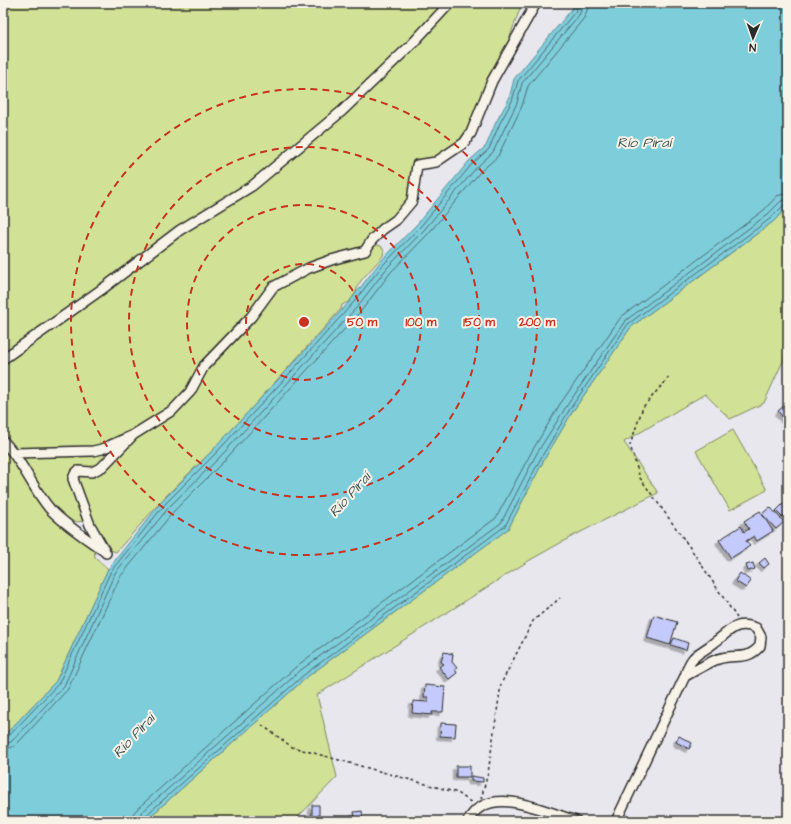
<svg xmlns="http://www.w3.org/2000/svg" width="791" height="824" viewBox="0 0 791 824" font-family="'Architects Daughter',sans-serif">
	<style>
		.green { fill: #d1e195; stroke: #7e8660 }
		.water { fill: #7ecddb; stroke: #5d8c95 }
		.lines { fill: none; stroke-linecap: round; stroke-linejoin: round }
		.shore { stroke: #4c6c71; stroke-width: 1 }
		.building { fill: #c5cafc; stroke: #2b2b2b; filter: url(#shadow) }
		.minor-casing { stroke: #2b2b2b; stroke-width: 12 }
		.path { stroke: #2b2b2b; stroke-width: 1.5; stroke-dasharray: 3 3; stroke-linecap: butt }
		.minor { stroke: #f7f3e8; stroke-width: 9 }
		.ring { fill: none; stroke: #c8321e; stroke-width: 2; stroke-dasharray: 7 5 }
		.labels { text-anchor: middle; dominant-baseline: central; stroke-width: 4; stroke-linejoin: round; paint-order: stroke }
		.water-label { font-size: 14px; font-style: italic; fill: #405457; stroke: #f7f3e8 }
		.centre { fill: #c8321e; stroke: #f7f3e8; stroke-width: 2 }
		.ring-label { font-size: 12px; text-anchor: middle; font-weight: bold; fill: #c8321e; stroke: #f7f3e8; stroke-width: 4; stroke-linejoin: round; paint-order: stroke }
	</style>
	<defs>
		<filter id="shadow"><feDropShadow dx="-3.5" dy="3.5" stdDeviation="0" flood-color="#0004"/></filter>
	</defs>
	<rect width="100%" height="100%" fill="#e8e7ee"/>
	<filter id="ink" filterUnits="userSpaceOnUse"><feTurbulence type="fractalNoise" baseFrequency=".025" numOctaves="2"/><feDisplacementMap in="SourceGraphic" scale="8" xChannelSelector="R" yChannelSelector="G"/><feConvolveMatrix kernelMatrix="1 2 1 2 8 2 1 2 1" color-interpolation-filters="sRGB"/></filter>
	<g filter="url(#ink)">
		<!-- green -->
		<path class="green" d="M3 3H446L370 82 259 177 3 357Z
			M454 3H522L500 64 463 142 436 160 417 162 410 199 365 248 283 280 172 409 106 446 18 452 3 439V362L183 231 259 184Z
			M788 206V350L764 403 730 419 705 394 624 442 658 493 571 537 530 560 317 695 337 777 294 821H145L307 677 508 529 545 458 573 411 631 327 774 221Z
			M377 245 381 246 384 250 383 256 364 277 358 285 356 292 350 301 342 305 341 309 221 442 164 498 116 552 108 549 101 541 75 476 108 461 199 386 206 368 274 289 312 270 368 251Z
			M733 430 767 490 730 510 696 451Z
			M126 439 101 466 73 472 85 520C59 533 31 473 19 455L73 453Z
			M3 450 11 457 39 501 94 547 95 557 108 569 56 681 3 737Z"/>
		<!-- water -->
		<path class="water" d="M575 3H788V206L774 221 631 327 573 411 545 458 508 529 307 677 145 821H3V737L56 681 108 569 163 500 212 451 287 370 350 301 380 262 417 224 469 161 486 146 496 122 509 99 514 79 572 9Z"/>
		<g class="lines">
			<!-- shore -->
			<path class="shore" d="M3 739 7 738 59 683 111 571 166 503 215 454 290 373 353 303 383 265 420 227 472 164 489 149 500 123 512 101 518 81 575 12 579 3
				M3 744 11 742 64 686 115 573 170 506 219 458 294 376 357 307 387 268 424 230 476 168 493 152 517 103 522 83 579 15 584 3
				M3 750 15 746 68 689 120 577 174 511 223 462 298 380 361 311 391 272 428 234 480 172 498 156 522 106 528 86 584 18 590 3
				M132 821 133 814 137 809 298 665 496 518 532 451 560 404 621 317 764 210 777 196 788 193
				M138 821 141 813 301 670 501 523 537 453 566 407 625 321 768 214 781 201 788 199
				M143 821 145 816 305 674 505 526 542 456 570 409 628 324 771 218 784 205 788 204"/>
		</g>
		<!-- building -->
		<path class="building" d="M785 405 788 407V419L785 420 778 411Z
			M788 499V511L782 517 776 511Z
			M770 507 784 522 776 529 762 514Z
			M760 511 773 531 757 541 754 536 746 541 750 546 731 558 719 540 741 526 744 532 749 529 744 521Z
			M765 558 769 564 764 568 759 563Z
			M753 563 755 569 748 571 746 565Z
			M740 573 751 581 746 588 735 581Z
			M654 615 677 622 670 645 647 638Z
			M674 638 688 643 686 650 671 645Z
			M444 652 453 654 452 662 457 668 455 669 457 673 449 679 439 667 444 664 441 662Z
			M425 685 445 687 443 712H432V715L412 713 413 701 428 702V697H424Z
			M441 723 456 724 455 737 440 736Z
			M679 736 692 743 689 749 676 742Z
			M456 766H470V777H456Z
			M471 776 483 778V782L471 781Z
			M312 805H319V821H312Z
			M362 811 363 821H356L354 812Z
			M332 817H354L355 821H332Z"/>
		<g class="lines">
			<!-- minor casing -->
			<g class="minor-casing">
				<path id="minor" d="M3 359 105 287 180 230 252 186 342 111 412 44 450 3
					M3 441C23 461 32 488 50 509 65 525 86 538 104 551
					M14 453 93 451 102 449 131 436
					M106 553 90 525 73 479 75 474 78 471 92 472 102 467 133 435 173 410 190 392 204 366 251 317 273 287 309 268 331 260 365 251 372 240 383 229 396 220 412 201 417 165 436 162 464 143 471 133 492 81 536 3
					M468 821C488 782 546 812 576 821
					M616 821 685 676C692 652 698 656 715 642 730 631 736 620 756 628L761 637 760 646C746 662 736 653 718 659 707 663 695 671 685 676"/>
			</g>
			<!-- path -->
			<path class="path" d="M669 377 643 407 630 445 640 478 691 549 737 618
				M262 725 292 747 458 793 472 803
				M481 799 488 773 501 684 533 621 560 598"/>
			<!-- minor -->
			<use href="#minor" class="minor"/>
		</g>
	</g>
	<!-- distance rings -->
	<g class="ring">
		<circle cx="304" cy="322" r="58"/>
		<circle cx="304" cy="322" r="117"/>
		<circle cx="304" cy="322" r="175"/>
		<circle cx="304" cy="322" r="233"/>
	</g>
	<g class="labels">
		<!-- water labels -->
		<g class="water-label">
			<text x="644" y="143">Río Piraí</text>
			<text transform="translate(350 495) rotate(-48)">Río Piraí</text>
			<text transform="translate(134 736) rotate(-47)">Río Piraí</text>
		</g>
	</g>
	<circle cx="304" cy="322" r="6" class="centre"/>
	<g class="ring-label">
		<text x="362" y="326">50 m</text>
		<text x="421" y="326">100 m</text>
		<text x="479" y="326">150 m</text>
		<text x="537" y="326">200 m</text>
	</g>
	<!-- margin -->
	<rect width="791" height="824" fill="none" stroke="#f7f3e8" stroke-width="16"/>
	<rect x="8" y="8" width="775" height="808" fill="none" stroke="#2b2b2b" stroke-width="1.5" filter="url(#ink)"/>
	<!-- north arrow -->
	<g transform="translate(753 38) rotate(182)" stroke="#f7f3e8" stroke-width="3" paint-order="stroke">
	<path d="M0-3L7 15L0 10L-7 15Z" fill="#2b2b2b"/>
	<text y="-6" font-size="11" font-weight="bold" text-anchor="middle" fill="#2b2b2b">N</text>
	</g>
</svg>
